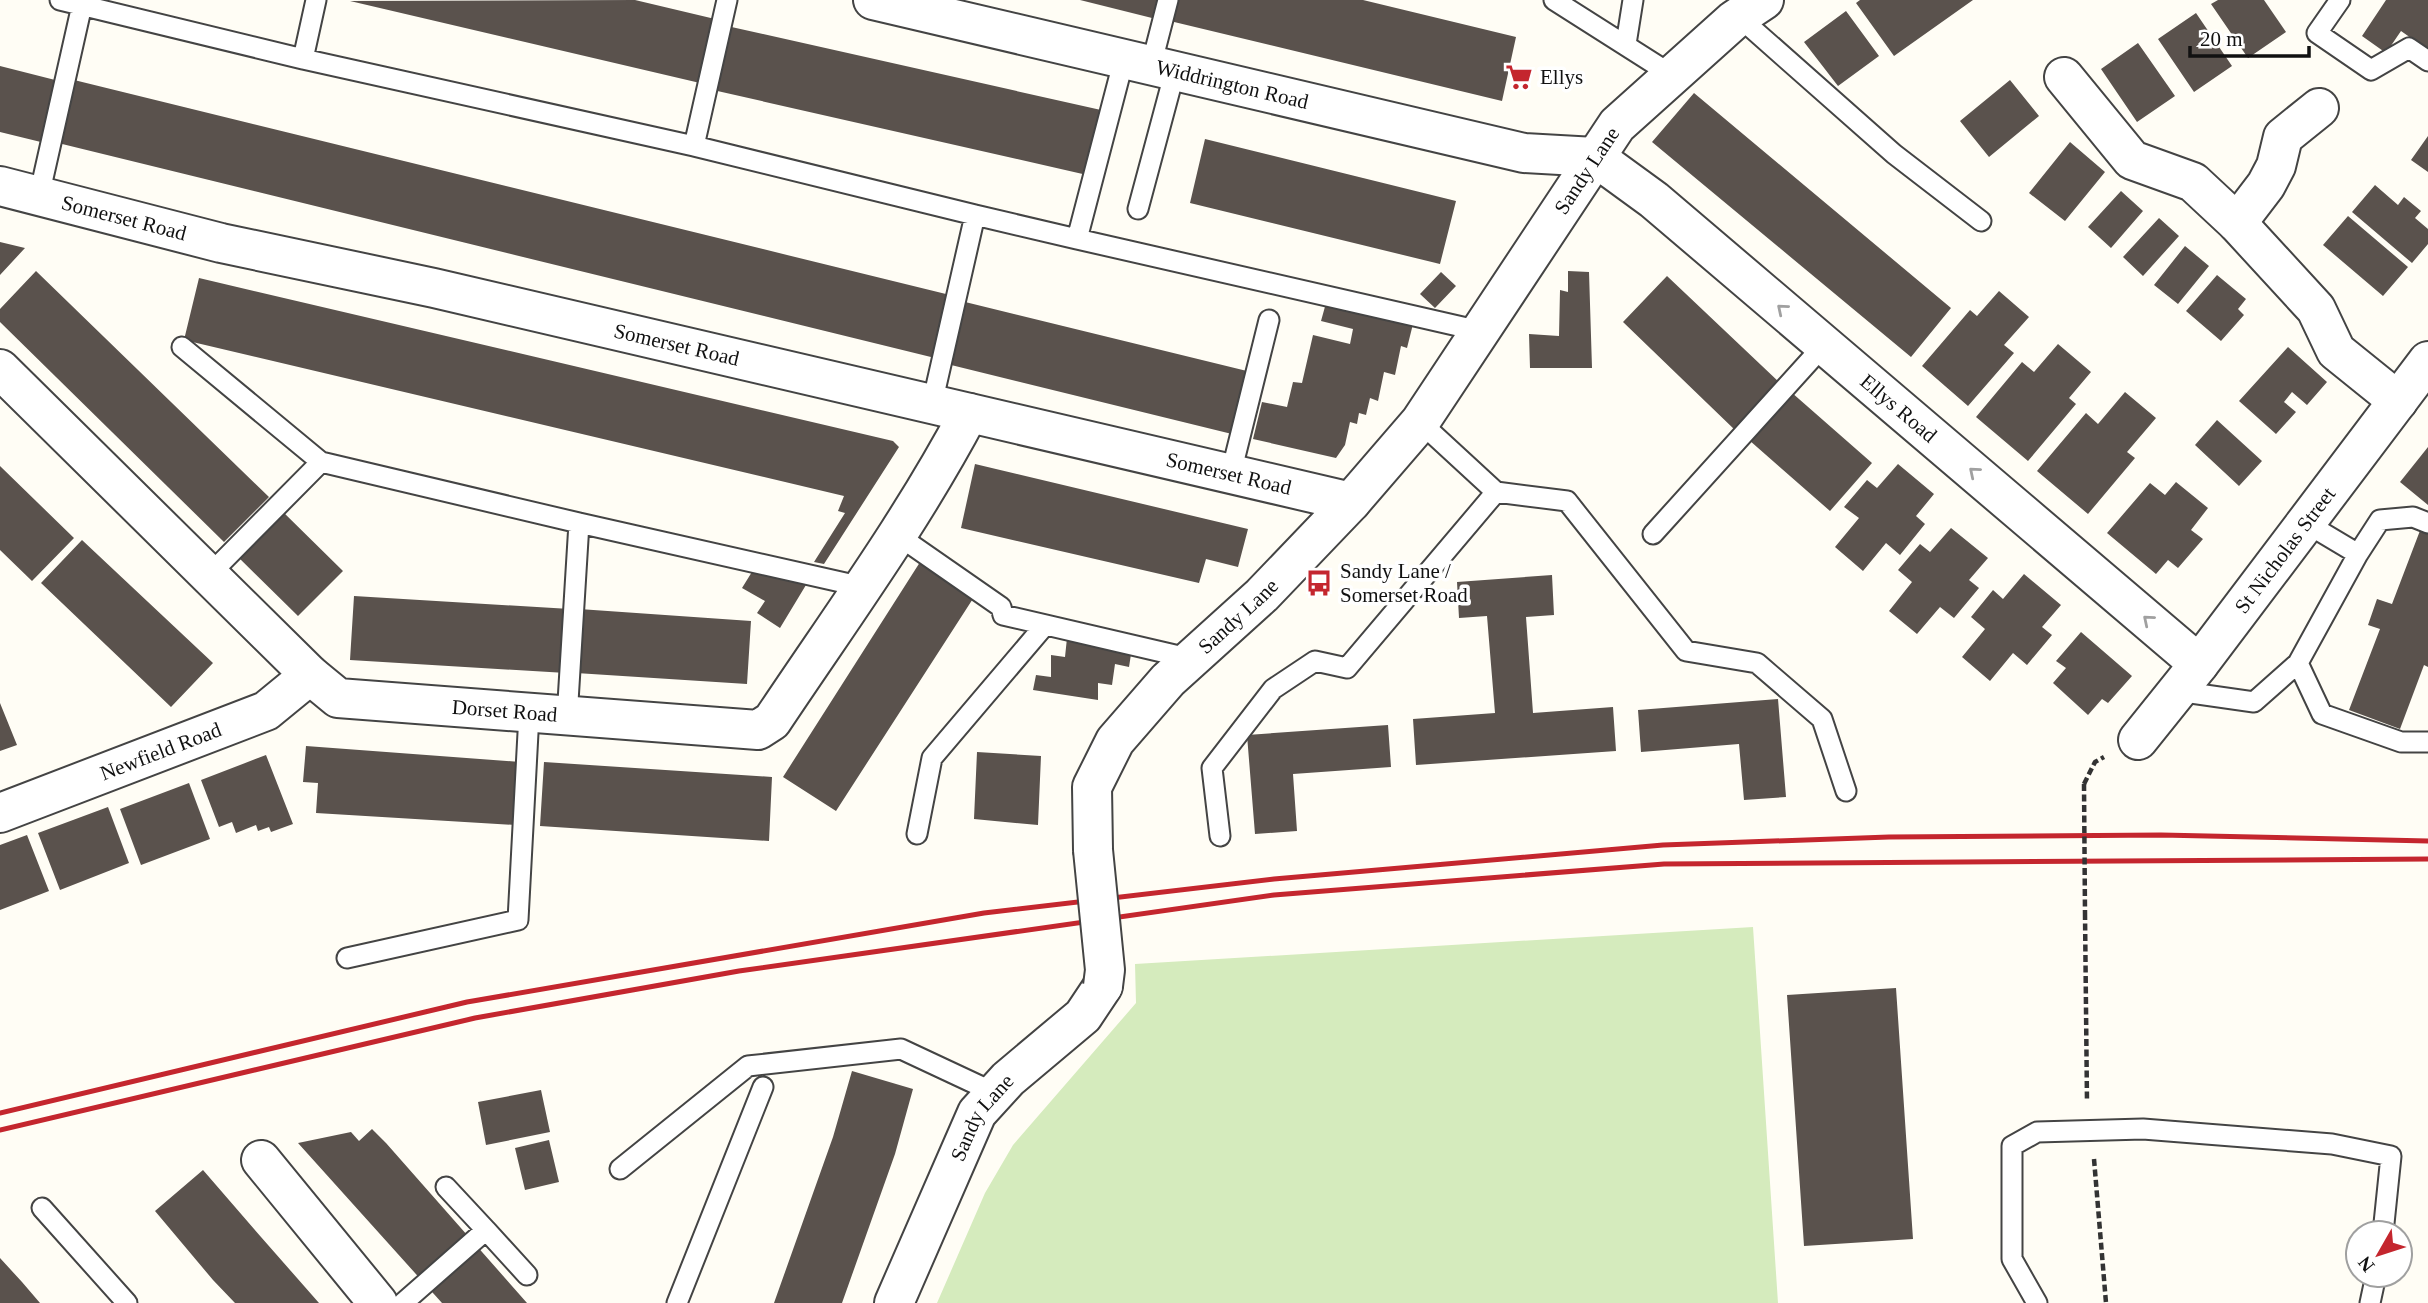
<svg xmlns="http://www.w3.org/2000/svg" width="2428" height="1303" viewBox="0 0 2428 1303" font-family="Georgia,serif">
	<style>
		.green { fill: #d5ebbd }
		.building { fill: #5a524d }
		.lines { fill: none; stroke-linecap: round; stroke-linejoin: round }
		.service-casing { stroke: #444; stroke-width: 23 }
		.minor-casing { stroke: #444; stroke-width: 42 }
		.tertiary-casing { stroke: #444; stroke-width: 42 }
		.path { stroke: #333; stroke-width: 4.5; stroke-dasharray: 7 3.5; stroke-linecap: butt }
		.service { stroke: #fff; stroke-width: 19 }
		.minor { stroke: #fff; stroke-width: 38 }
		.tertiary { stroke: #fff; stroke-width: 38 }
		.rail { stroke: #c4262e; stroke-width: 5 }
		.tertiary-bridge-casing { stroke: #444; stroke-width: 42; stroke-linecap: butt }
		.path-bridge { stroke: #333; stroke-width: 4.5; stroke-dasharray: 7 3.5; stroke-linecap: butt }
		.tertiary-bridge { stroke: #fff; stroke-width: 38 }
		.oneway { stroke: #a0a0a0 }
		.labels { text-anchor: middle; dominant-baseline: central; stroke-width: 7; stroke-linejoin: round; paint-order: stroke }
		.poi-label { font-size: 21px; fill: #111; stroke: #fff; text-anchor: start }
		.street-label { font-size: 21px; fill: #111; stroke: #fff }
	</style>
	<rect width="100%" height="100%" fill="#fffdf5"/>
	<!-- green -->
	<path class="green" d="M1753 927 1778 1303H937L985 1193 1013 1145 1136 1003 1135 964Z"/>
	<!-- building -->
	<path class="building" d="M635 0 715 19 700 83 350 1Z
		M1080 0H1160L1156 19Z
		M1176 0H1363L1516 37 1502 101 1170 21Z
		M1860 0H1973L1894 56 1856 3Z
		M2218 0H2264L2286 32 2248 58 2211 4Z
		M2386 0H2428V50L2401 31 2386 53 2362 36Z
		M1846 11 1879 56 1838 86 1804 42Z
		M2196 13 2232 66 2194 92 2158 39Z
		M727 26 1101 110 1087 175 713 90Z
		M2138 43 2175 96 2137 122 2101 69Z
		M0 66 63 82 49 144 0 132Z
		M70 79 950 295 935 358 54 142Z
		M2010 80 2039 116 1989 157 1960 121Z
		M1694 93 1951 308 1911 357 1652 142Z
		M2428 136V172L2411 160Z
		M1205 139 1456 201 1440 264 1190 203Z
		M2070 142 2105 172 2065 221 2029 193Z
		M2375 185 2398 205 2404 197 2421 211 2415 218 2428 229V244L2412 263 2352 212Z
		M2121 191 2143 211 2111 248 2088 227Z
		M2348 216 2408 267 2383 296 2323 245Z
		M2159 218 2179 236 2143 276 2123 257Z
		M0 242 25 248 0 275Z
		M2185 246 2209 266 2178 304 2154 285Z
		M36 271 269 497 224 542 0 322V309Z
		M1568 271 1589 272 1592 368H1530L1529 334 1559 336 1560 290 1568 292Z
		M1441 272 1456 286 1435 308 1420 294Z
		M2217 275 2246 299 2238 309 2244 315 2221 341 2186 311Z
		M1667 276 1781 384 1736 431 1623 322Z
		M199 278 893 441 899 447 824 564 814 562 845 513 838 511 844 496 184 340Z
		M1999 291 2029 317 2004 345 2014 353 1968 406 1922 366 1970 310 1977 316Z
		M957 300 1251 372 1236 435 943 363Z
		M1326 303 1413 324 1407 348 1401 346 1395 375 1384 372 1378 401 1370 398 1366 415 1359 413 1357 424 1350 422 1345 445 1336 458 1253 439 1262 402 1287 407 1293 382 1302 383 1313 335 1350 344 1353 329 1321 321Z
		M2058 344 2091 372 2069 398 2076 404 2028 461 1976 417 2022 362 2034 372Z
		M2288 347 2327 382 2307 405 2292 392 2284 402 2296 412 2276 434 2239 401Z
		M1791 392 1872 463 1830 511 1749 440Z
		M2125 392 2156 418 2127 452 2135 458 2088 514 2037 471 2086 413 2098 424Z
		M2217 420 2262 461 2239 486 2195 445Z
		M2428 447V505L2400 482Z
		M975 464 1248 529 1238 567 1206 559 1199 583 961 528Z
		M1898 464 1934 494 1916 516 1925 524 1900 555 1886 543 1863 571 1835 547 1859 518 1844 507 1867 480 1877 488Z
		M0 466 74 538 32 581 0 550Z
		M2176 482 2208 508 2191 530 2203 539 2178 568 2168 560 2156 574 2107 533 2150 483 2165 495Z
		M280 509 343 571 298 616 236 555Z
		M1951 528 1988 558 1969 580 1979 588 1954 618 1940 607 1917 634 1889 611 1912 582 1898 570 1920 544 1930 552Z
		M2421 528 2428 531V667L2424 665 2400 729 2349 710 2380 629 2368 625 2377 599 2392 604Z
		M82 540 213 663 171 707 41 583Z
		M922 559 976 594 836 811 783 777Z
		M755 567 809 580 780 628 757 613 765 601 742 588Z
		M2024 574 2061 605 2042 627 2052 635 2027 665 2013 653 1990 681 1962 657 1985 629 1971 617 1993 590 2003 599Z
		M1552 575 1554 615 1526 617 1533 713 1613 707 1616 751 1416 765 1413 719 1495 713 1487 616 1459 618 1457 582Z
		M354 596 570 609 566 673 350 660Z
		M579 609 751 621 747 684 576 673Z
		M2081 632 2132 676 2108 703 2102 699 2088 715 2053 683 2066 668 2056 661Z
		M1067 638 1132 648 1129 667 1115 664 1112 685 1098 683V700L1033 690 1036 675 1051 677V655L1065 657Z
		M1778 699 1786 797 1744 800 1739 744 1641 752 1638 710Z
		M0 703 17 745 0 751Z
		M1388 725 1391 767 1293 774 1297 831 1255 834 1247 735Z
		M306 746 520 762 516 825 316 813 318 783 303 782Z
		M977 752 1041 756 1038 825 974 819Z
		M266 755 293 824 271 832 269 827 258 831 256 825 236 833 232 822 219 827 201 780Z
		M544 762 772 777 769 841 540 826Z
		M189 783 210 839 141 865 120 809Z
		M108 807 129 863 60 890 38 833Z
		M27 835 49 891 0 910V845Z
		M1896 988 1913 1239 1804 1246 1787 995Z
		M852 1071 913 1089 895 1154 842 1303H774L833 1137Z
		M541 1090 550 1132 486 1145 478 1102Z
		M372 1129 386 1143 527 1303H442L298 1143 351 1132 359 1141Z
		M549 1140 559 1182 525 1190 515 1148Z
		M203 1170 261 1237 319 1303H235L213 1280 155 1211Z
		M0 1258 22 1282 40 1303H0Z"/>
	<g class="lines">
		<!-- service casing -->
		<g class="service-casing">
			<path id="service" d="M60 0 303 59
				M316 0 303 59 694 146
				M727 0 694 146 975 215
				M1554 0 1672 75
				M2340 0 2317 33 2371 70 2409 48 2428 61
				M1739 17 1894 154 1981 221
				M1626 44 1633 0
				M1124 59 1077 239 1480 331
				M1151 66 1168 0
				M39 196 82 5
				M1138 209 1175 71
				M182 347 321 462
				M932 404 975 215 1077 239
				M1231 473 1269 320
				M1496 492 1567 501 1686 651 1757 663 1822 719 1846 791
				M2306 523 2358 554 2298 663 2322 714 2401 742H2428
				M896 534 1001 607 1003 615 1192 659
				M1653 534 1824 345
				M2358 554 2380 520 2413 517 2428 523
				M210 574 321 462 579 523
				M2177 691 2254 702 2298 663
				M567 718 579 523 863 587
				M917 834 932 758 1045 625
				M1220 836 1212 768 1273 689 1315 661 1347 668 1496 492 1420 422
				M347 958 518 920 529 714
				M620 1169 748 1066 901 1049 995 1093
				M446 1187 486 1230
				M42 1208 127 1303
				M403 1303 486 1230 527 1275
				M677 1303 763 1087
				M2037 1303 2012 1259V1146L2037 1132 2143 1129 2332 1144 2391 1156 2383 1233
				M2370 1303 2376 1275"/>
		</g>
		<!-- minor casing -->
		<g class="minor-casing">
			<g id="minor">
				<path id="s1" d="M873 0 1524 153 1595 157 1654 200 2199 664"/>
				<path d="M2064 77 2132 160 2193 182 2237 223 2316 309 2336 351 2398 401"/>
				<path id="s2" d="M0 186 221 243 434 288 1351 502"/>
				<path d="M2237 223 2266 185 2276 166 2283 137 2319 108"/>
				<path id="s3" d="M0 369 310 675 338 698 758 730 772 721C840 619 912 521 969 413"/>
				<path id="s4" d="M2138 740 2199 664 2428 361"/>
				<path id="s5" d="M0 813 266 711 310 675"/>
				<path d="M261 1160 378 1303"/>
			</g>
		</g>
		<!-- tertiary casing -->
		<g class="tertiary-casing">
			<g id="tertiary">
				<path id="s6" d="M1093 850 1092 787 1115 741 1168 680 1262 595 1351 502 1420 422 1617 125 1734 20 1764 0"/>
				<path id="s7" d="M894 1303 977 1113 1008 1079 1083 1016 1103 986"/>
			</g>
		</g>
		<!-- path -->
		<path class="path" d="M2084 784 2095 762 2104 757
			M2085 913 2087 1102
			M2094 1159 2106 1303"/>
		<!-- service -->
		<use href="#service" class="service"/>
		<!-- minor -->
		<use href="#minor" class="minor"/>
		<!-- tertiary -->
		<use href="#tertiary" class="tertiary"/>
		<!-- rail -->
		<path class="rail" d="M0 1113 467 1002 984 913 1274 879 1663 845 1889 837 2161 835 2428 841
			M0 1130 475 1018 739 971 1274 895 1664 864 2428 859"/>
		<!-- tertiary-bridge casing -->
		<g class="tertiary-bridge-casing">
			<path id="tertiary-bridge" d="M1093 850 1105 970 1103 986"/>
		</g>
		<!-- path-bridge -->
		<path class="path-bridge" d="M2084 784 2085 913"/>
		<!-- tertiary-bridge -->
		<use href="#tertiary-bridge" class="tertiary-bridge"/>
	</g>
	<!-- one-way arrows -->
	<defs><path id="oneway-chevron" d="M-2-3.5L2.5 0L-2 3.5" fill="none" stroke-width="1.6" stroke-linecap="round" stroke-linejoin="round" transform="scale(1.75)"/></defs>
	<g class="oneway">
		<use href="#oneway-chevron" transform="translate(1782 309) rotate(-140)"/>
		<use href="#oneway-chevron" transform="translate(1974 472) rotate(-140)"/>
		<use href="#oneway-chevron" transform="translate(2148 620) rotate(-140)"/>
	</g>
	<!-- icons -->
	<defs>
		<g id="supermarket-bare" transform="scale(2.1)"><path d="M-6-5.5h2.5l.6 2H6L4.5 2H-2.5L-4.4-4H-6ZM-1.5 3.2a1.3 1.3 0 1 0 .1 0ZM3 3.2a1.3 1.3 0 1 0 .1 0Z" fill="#c4262e" stroke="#fff" stroke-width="2.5" paint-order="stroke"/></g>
		<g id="bus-bare" transform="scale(2.1)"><path d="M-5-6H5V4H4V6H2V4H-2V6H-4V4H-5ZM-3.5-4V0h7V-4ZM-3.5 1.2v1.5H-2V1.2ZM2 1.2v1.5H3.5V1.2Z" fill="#c4262e" stroke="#fff" stroke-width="2.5" paint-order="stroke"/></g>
	</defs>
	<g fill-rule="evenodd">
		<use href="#supermarket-bare" x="1519" y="77"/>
		<use href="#bus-bare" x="1319" y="583"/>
	</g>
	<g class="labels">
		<!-- poi labels -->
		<g class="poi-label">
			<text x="1540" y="77">Ellys</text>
			<text x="1340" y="571">Sandy Lane /<tspan x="1340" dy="24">Somerset Road</tspan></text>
		</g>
		<!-- street labels -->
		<g class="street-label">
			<text stroke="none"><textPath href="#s1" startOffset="369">Widdrington Road</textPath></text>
			<text stroke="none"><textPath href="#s6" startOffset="858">Sandy Lane</textPath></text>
			<text stroke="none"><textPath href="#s2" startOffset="128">Somerset Road</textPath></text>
			<text stroke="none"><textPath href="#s2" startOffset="695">Somerset Road</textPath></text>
			<text stroke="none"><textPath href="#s1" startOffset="1134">Ellys Road</textPath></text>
			<text stroke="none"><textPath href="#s2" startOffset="1262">Somerset Road</textPath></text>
			<text stroke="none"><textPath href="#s4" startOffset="240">St Nicholas Street</textPath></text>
			<text stroke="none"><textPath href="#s6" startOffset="290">Sandy Lane</textPath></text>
			<text stroke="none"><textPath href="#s3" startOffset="639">Dorset Road</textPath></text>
			<text stroke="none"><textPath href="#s5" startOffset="172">Newfield Road</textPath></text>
			<text stroke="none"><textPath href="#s7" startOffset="206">Sandy Lane</textPath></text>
		</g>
	</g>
	<!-- north arrow -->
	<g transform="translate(2379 1254) rotate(231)"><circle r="33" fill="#ffffff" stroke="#a0a0a0" stroke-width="2"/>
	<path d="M0-5L12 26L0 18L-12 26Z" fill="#c4262e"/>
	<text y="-10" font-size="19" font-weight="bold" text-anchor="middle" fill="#111111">N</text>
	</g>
	<!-- scale -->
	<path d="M2190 46v10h119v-10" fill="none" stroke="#111111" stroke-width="3.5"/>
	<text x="2200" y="46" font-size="21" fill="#111111" stroke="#ffffff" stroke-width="5" paint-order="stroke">20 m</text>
</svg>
